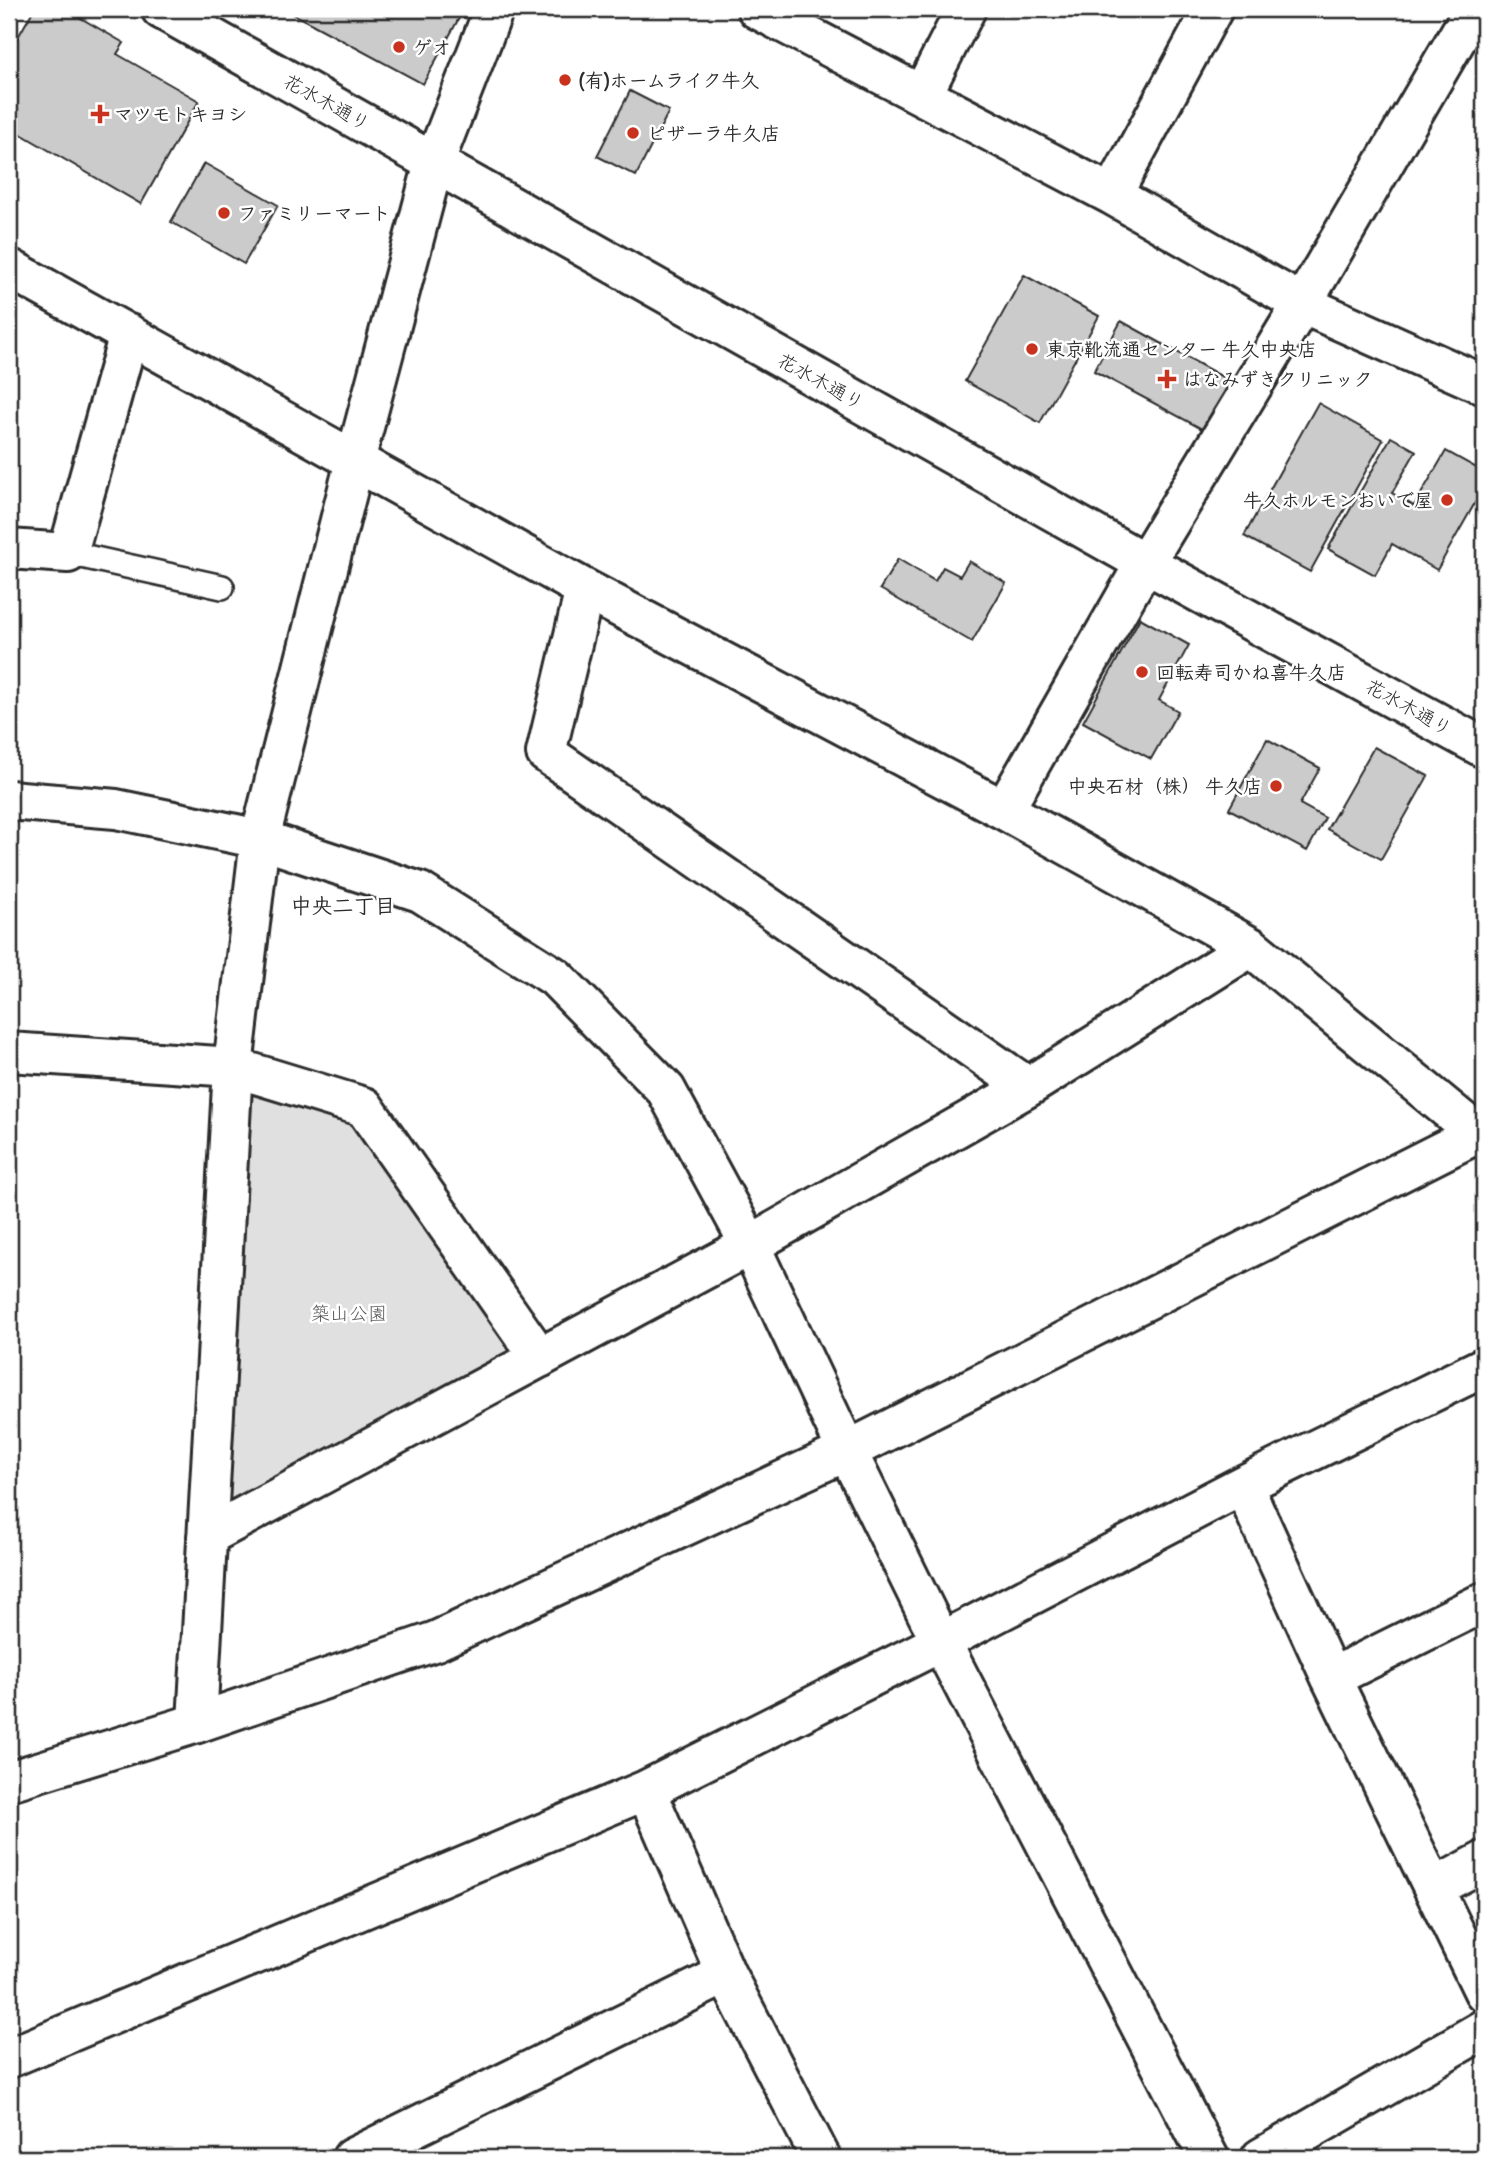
<svg xmlns="http://www.w3.org/2000/svg" width="1493" height="2167" viewBox="0 0 1493 2167" font-family="Delius,'Klee One',sans-serif">
	<style>
		.green { fill: #e0e0e0; stroke: #868686; stroke-width: 2 }
		.building { fill: #cbcbcb; stroke: #2b2b2b; stroke-width: 2 }
		.lines { fill: none; stroke-linecap: round; stroke-linejoin: round }
		.service-casing { stroke: #2b2b2b; stroke-width: 28 }
		.minor-casing { stroke: #2b2b2b; stroke-width: 44 }
		.tertiary-casing { stroke: #2b2b2b; stroke-width: 44 }
		.service { stroke: #fff; stroke-width: 23 }
		.minor { stroke: #fff; stroke-width: 38 }
		.tertiary { stroke: #fff; stroke-width: 38 }
		.poi-dot { fill: #c8321e; stroke: #fff; stroke-width: 2.5 }
		.labels { text-anchor: middle; dominant-baseline: central; stroke-width: 5; stroke-linejoin: round; paint-order: stroke }
		.poi-label { font-size: 19px; font-weight: bold; fill: #2b2b2b; stroke: #fff; text-anchor: start }
		.street-label { font-size: 19px; fill: #2b2b2b; stroke: #fff }
		.park-label { font-size: 19px; fill: #585858; stroke: #fff }
		.neighbourhood-label { font-size: 21px; font-weight: bold; fill: #2b2b2b; stroke: #fff }
	</style>
	<rect width="100%" height="100%" fill="#fff"/>
	<filter id="ink" filterUnits="userSpaceOnUse"><feTurbulence type="fractalNoise" baseFrequency=".0143" numOctaves="2"/><feDisplacementMap in="SourceGraphic" scale="14" xChannelSelector="R" yChannelSelector="G"/><feConvolveMatrix kernelMatrix="1 2 1 2 8 2 1 2 1" color-interpolation-filters="sRGB"/></filter>
	<g filter="url(#ink)">
		<!-- green -->
		<path class="green" d="M233 1067 364 1107 540 1358 207 1536Z"/>
		<!-- building -->
		<path class="building" d="M34 9H65L124 43 117 54 199 101 141 204 9 127V53Z
			M284 9H464L423 84Z
			M630 91 669 111 636 176 597 156Z
			M204 163 278 205 244 264 171 222Z
			M1024 275 1099 316 1040 423 965 381Z
			M1121 321 1239 386 1213 435 1094 371Z
			M1318 403 1383 440 1310 572 1244 536Z
			M1391 437 1416 451 1392 493 1414 506 1446 451 1484 472V487L1437 570 1392 544 1375 575 1328 549Z
			M898 559 935 581 943 567 960 576 969 561 1006 583 972 642 880 589Z
			M1140 618 1189 645 1159 700 1178 711 1151 759 1083 722Z
			M1267 739 1320 768 1300 804 1325 818 1307 851 1229 809Z
			M1374 747 1428 776 1381 859 1327 829Z"/>
		<g class="lines">
			<!-- service casing -->
			<g class="service-casing">
				<path id="service" d="M68 553 222 587"/>
			</g>
			<!-- minor casing -->
			<g class="minor-casing">
				<path id="minor" d="M757 9 1112 195 1302 304 1484 385
					M922 95 966 9
					M1112 195 1213 9
					M9 268 585 589 1004 810 1251 947 1484 1139
					M9 549 68 553 129 334
					M585 589 546 753 1028 1087
					M1004 810 1145 563 1302 304 1474 9
					M9 1052 233 1067 364 1107 540 1358
					M1484 1367 1243 1485 1331 1678 1484 1992
					M207 1536 750 1245 1028 1087 1251 947
					M1331 1678 1484 1602
					M197 1723 233 1067 260 839 355 461 434 163 494 9
					M646 1790 726 1974 821 2158
					M1434 1888 1484 1861
					M9 2058 646 1790 941 1642 1243 1485
					M352 2158 726 1974
					M1261 2158 1484 2029"/>
			</g>
			<!-- tertiary casing -->
			<g class="tertiary-casing">
				<path id="tertiary" d="M161 9 1145 563 1484 748
					M9 800 116 809 260 839 420 892 555 977 666 1090 750 1245 847 1451 941 1642 1209 2158
					M9 1781 197 1723 436 1641 847 1451 1484 1130"/>
			</g>
			<!-- service -->
			<use href="#service" class="service"/>
			<!-- minor -->
			<use href="#minor" class="minor"/>
			<!-- tertiary -->
			<use href="#tertiary" class="tertiary"/>
		</g>
	</g>
	<!-- markers -->
	<g class="poi-dot">
		<circle cx="399" cy="47" r="7"/>
		<circle cx="565" cy="80" r="7"/>
		<path d="M96.5 103.5h7v7h7v7h-7v7h-7v-7h-7v-7h7z"/>
		<circle cx="633" cy="133" r="7"/>
		<circle cx="224" cy="213" r="7"/>
		<circle cx="1032" cy="349" r="7"/>
		<path d="M1163.5 368.5h7v7h7v7h-7v7h-7v-7h-7v-7h7z"/>
		<circle cx="1447" cy="500" r="7"/>
		<circle cx="1142" cy="672" r="7"/>
		<circle cx="1276" cy="786" r="7"/>
	</g>
	<g class="labels">
		<!-- poi labels -->
		<g class="poi-label">
			<text x="413" y="47">ゲオ</text>
			<text x="579" y="80">(有)ホームライク牛久</text>
			<text x="114" y="114">マツモトキヨシ</text>
			<text x="647" y="133">ピザーラ牛久店</text>
			<text x="238" y="213">ファミリーマート</text>
			<text x="1046" y="349">東京靴流通センター 牛久中央店</text>
			<text x="1183" y="379">はなみずきクリニック</text>
			<text x="1433" y="500" text-anchor="end">牛久ホルモンおいで屋</text>
			<text x="1156" y="672">回転寿司かね喜牛久店</text>
			<text x="1262" y="786" text-anchor="end">中央石材（株） 牛久店</text>
		</g>
		<!-- street labels -->
		<g class="street-label">
			<text transform="translate(327 102) rotate(29)">花水木通り</text>
			<text transform="translate(821 381) rotate(29)">花水木通り</text>
			<text transform="translate(1409 707) rotate(29)">花水木通り</text>
		</g>
		<!-- park labels -->
		<g class="park-label">
			<text x="349" y="1313">築山公園</text>
		</g>
		<!-- neighbourhood labels -->
		<g class="neighbourhood-label">
			<text x="343" y="905">中央二丁目</text>
		</g>
	</g>
	<!-- margin -->
	<rect width="1493" height="2167" fill="none" stroke="#fff" stroke-width="35"/>
	<rect x="18" y="18" width="1458" height="2132" fill="none" stroke="#2b2b2b" stroke-width="2.5" filter="url(#ink)"/>
</svg>
